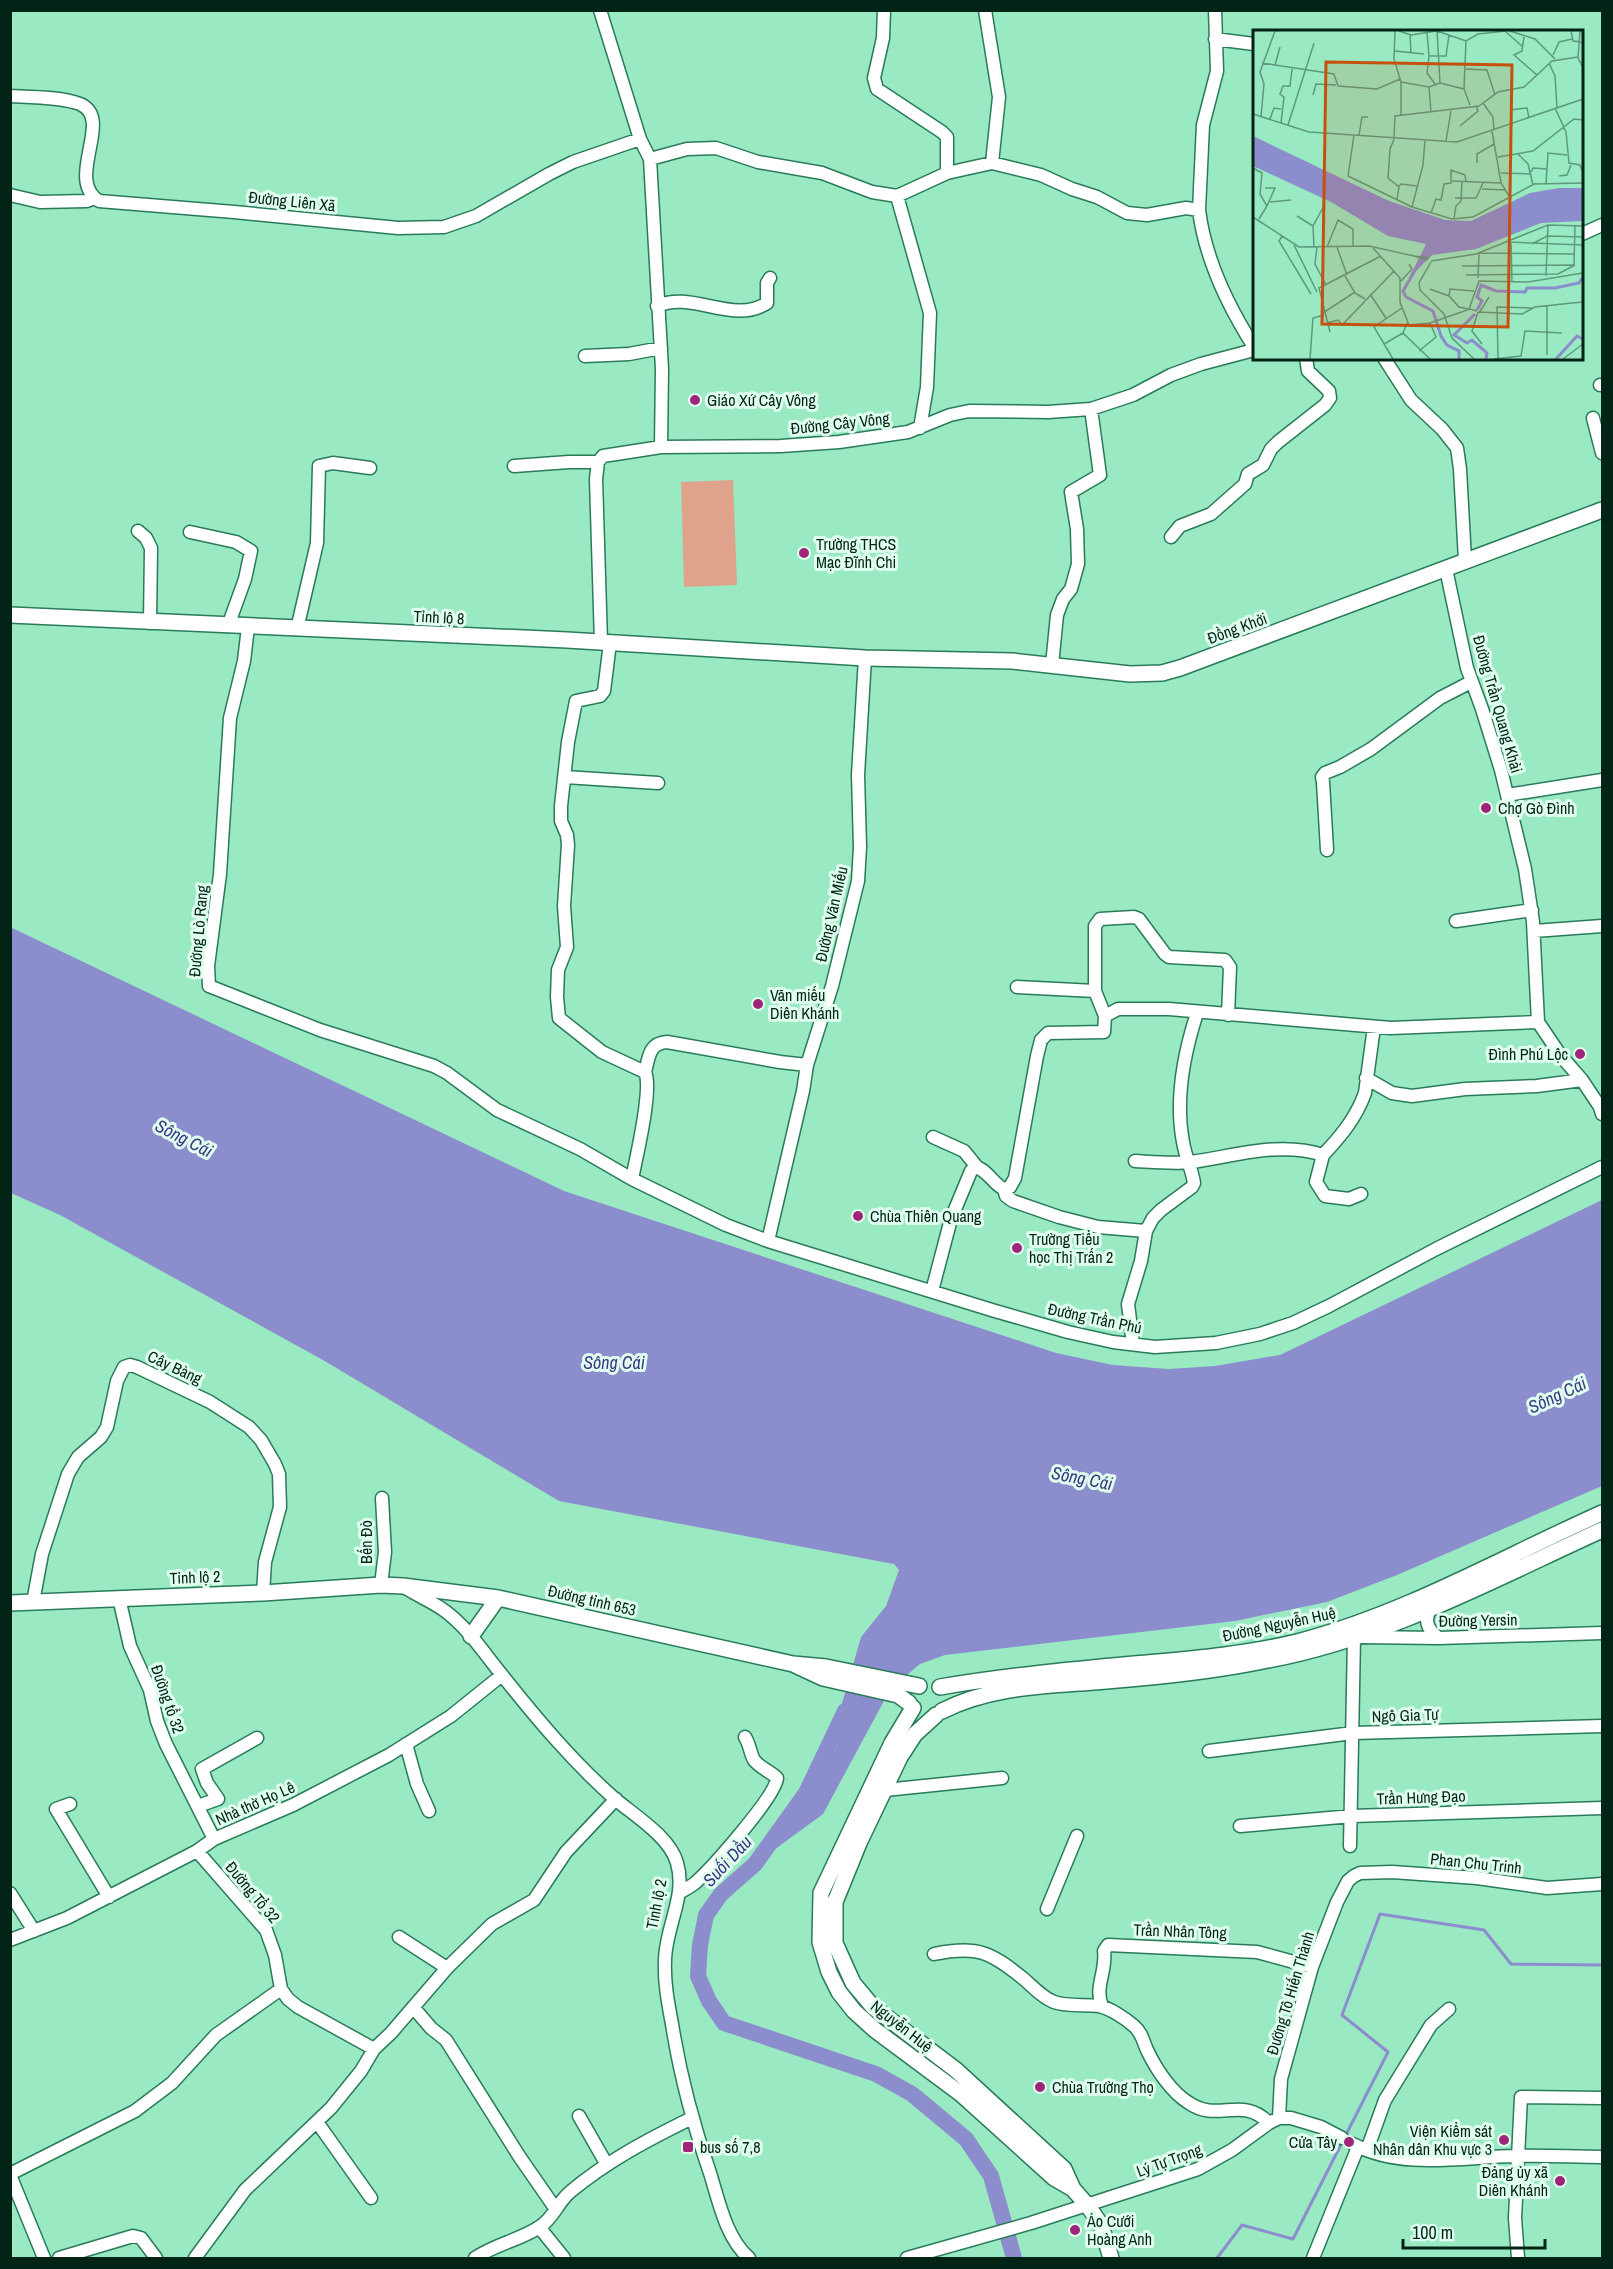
<svg xmlns="http://www.w3.org/2000/svg" width="1613" height="2269" viewBox="0 0 1613 2269" font-family="'Archivo Narrow',sans-serif">
	<style>
		.green { fill: #dfa38b }
		.water { fill: #8c8dcd }
		.lines { fill: none; stroke-linecap: round; stroke-linejoin: round }
		.stream { stroke: #8c8dcd; stroke-width: 3 }
		.river { stroke: #8c8dcd; stroke-width: 16 }
		.minor-casing { stroke: #297b5a; stroke-width: 15 }
		.major-casing { stroke: #297b5a; stroke-width: 18 }
		.minor { stroke: #fff; stroke-width: 12 }
		.major { stroke: #fff; stroke-width: 15 }
		.poi-dot { fill: #9f257b; stroke: #e0feee; stroke-width: 2 }
		.labels { text-anchor: middle; dominant-baseline: central; stroke-width: 6; stroke-linejoin: round; paint-order: stroke }
		.street-label { font-size: 16px; fill: #022416; stroke: #e0feee }
		.poi-label { font-size: 16px; fill: #022416; stroke: #e0feee; text-anchor: start }
		.water-label { font-size: 18px; font-style: italic; fill: #3d3784; stroke: #e0feee }
		.inset-river { fill: none; stroke: #8c8dcd; stroke-width: 3 }
		.inset-road { fill: none; stroke: #5d9a7d; stroke-width: 1.5 }
		.view { fill: #c6510e; fill-opacity: 0.15; stroke: #c6510e; stroke-width: 3 }
		.inset-edge { fill: none; stroke: #022416; stroke-width: 3 }
	</style>
	<rect width="100%" height="100%" fill="#99e9c2"/>
	<!-- green -->
	<path class="green" d="M733 480 737 585 684 587 681 482Z"/>
	<!-- water -->
	<path class="water" d="M10 927 564 1191 1056 1353 1113 1365 1169 1369 1215 1366 1280 1355 1602 1200V1486L1397 1575 1327 1602 1235 1621 945 1655 920 1664 901 1680 885 1699 823 1814 755 1864 806 1799 838 1745 835 1728 861 1637 886 1606 899 1570 894 1564 559 1501 323 1360 60 1215 11 1193Z"/>
	<g class="lines">
		<!-- stream -->
		<path class="stream" d="M1217 2258 1242 2225 1293 2239 1388 2052 1342 2015 1380 1914 1484 1930 1511 1964 1602 1965"/>
		<!-- river -->
		<path class="river" d="M845 1711 806 1793 755 1864 721 1894 706 1915 700 1945 698 1976 709 2001 724 2023 876 2074 912 2094 966 2139 991 2176 1014 2258"/>
		<!-- minor casing -->
		<g class="minor-casing">
			<path id="minor" d="M600 10 640 139 650 159 662 369 661 447
				M884 10 883 38 874 78 877 89 942 132 947 137V173
				M985 10 999 97 992 163
				M1215 10 1217 71 1203 125 1199 210C1205 259 1228 306 1254 347
				M1215 39 1254 44
				M10 96C30 97 62 97 80 104 115 119 64 179 99 201L234 212 398 228 444 227 476 216 549 174 573 162 640 139
				M650 159 687 149 716 148 758 162 822 173 872 192 897 196 947 173 992 163 1041 175 1072 189 1097 197 1127 213 1147 215 1186 208 1199 210
				M10 195 40 202 87 201 95 198
				M897 196 930 313 927 387 920 428
				M1582 234 1602 225
				M657 306C692 290 733 325 767 303V283L770 278
				M585 356 629 354 661 348
				M1384 358 1411 400 1442 429 1457 448 1460 469 1465 560
				M1600 385H1602
				M1593 418 1602 453
				M514 466 569 462H598
				M138 531 146 538 151 548 150 623
				M190 532 236 542 251 551 245 579 228 626
				M1171 537 1180 526 1211 514 1245 484 1248 474 1263 465 1271 449 1278 442 1325 405 1330 398 1329 391 1308 371 1306 358
				M1446 569 1467 668 1482 709 1501 770 1525 869 1533 922 1538 1022 1561 1056 1582 1080 1600 1107 1602 1114
				M248 627 244 661 230 718 220 874 208 966 209 986 320 1030 434 1066 447 1073 497 1110 580 1149 632 1179 726 1225 768 1241 995 1311 1068 1332 1113 1342 1155 1347 1216 1343 1260 1334 1293 1323 1329 1306 1436 1249 1602 1167
				M297 629 317 543 319 466 333 463 370 468
				M601 642 596 479 598 462 603 456 661 447 781 446 839 442 908 432 950 415 969 411 1048 412 1091 409 1133 395 1171 375 1201 364 1254 350
				M610 643 604 691 600 696 576 701 568 742 561 806V821L567 835 568 845 564 906 567 947 558 970 557 997 559 1018 602 1052 645 1072C653 1089 636 1158 632 1179
				M1052 665 1057 615 1063 599 1071 589 1078 564 1077 529 1071 492 1100 475 1091 409
				M565 777 658 783
				M1507 795 1602 780
				M1327 850 1323 782 1322 777 1325 773 1340 767 1371 749 1440 698 1471 682
				M1456 921 1532 910
				M1534 931 1602 926
				M1017 987 1095 991
				M1105 1016 1118 1009H1169L1391 1028 1538 1022
				M645 1072C649 1057 649 1043 667 1042L780 1062 807 1065
				M1366 1078 1392 1093 1412 1096 1465 1089 1537 1086 1582 1080
				M933 1137 964 1151 977 1167
				M1323 1155 1316 1182 1325 1196 1349 1199 1361 1194
				M1135 1161C1153 1162 1173 1164 1191 1162 1235 1156 1280 1141 1323 1155 1341 1136 1356 1118 1365 1093L1374 1027
				M1004 1189 1006 1196 1013 1201 1059 1217 1098 1227 1146 1231
				M768 1241 803 1091 807 1065 832 986 858 881 860 847 858 775 865 658
				M932 1291 951 1219 971 1171 975 1167C987 1169 993 1184 1004 1189L1010 1187 1015 1178 1037 1056 1041 1040 1048 1033 1104 1032 1105 1016 1095 991V926L1100 919 1134 917 1139 919 1165 954 1169 957 1225 960 1230 967 1228 1015
				M1133 1344 1128 1304 1141 1261 1146 1231 1153 1218 1161 1210 1192 1187 1194 1183C1192 1169 1185 1156 1183 1142 1175 1100 1184 1053 1197 1013
				M381 1585 385 1552 382 1498
				M406 1588C418 1596 433 1602 445 1611 468 1628 484 1653 502 1675 537 1719 573 1762 615 1799 635 1816 670 1837 677 1863 687 1896 665 1928 665 1961 664 1982 668 2003 672 2024 680 2075 693 2124 710 2173 719 2202 726 2238 749 2258
				M119 1598 130 1646 150 1690 157 1721 166 1744 214 1839
				M33 1602 42 1554 68 1474 78 1457 101 1437 107 1427 117 1381 124 1367 130 1365 137 1367 210 1402 249 1427 261 1440 275 1464 279 1474 280 1507 265 1562 263 1593
				M1432 1607C1423 1619 1427 1630 1439 1638
				M1361 1637 1439 1638 1602 1633
				M406 1744 417 1784 429 1811
				M1209 1751 1353 1733 1602 1726
				M885 1790 1002 1778
				M70 1804 56 1809 109 1897
				M198 1806 218 1799 207 1783 202 1769 257 1738
				M1240 1826 1352 1816 1602 1808
				M1350 1846 1354 1637 1351 1631
				M197 1851 266 1930 275 1955 281 1989 288 1999 298 2007 374 2049
				M10 1893 34 1931
				M679 1893C684 1890 690 1887 695 1883 711 1869 776 1796 777 1778 770 1771 760 1768 754 1760 750 1753 750 1745 745 1737
				M1047 1909 1077 1836
				M399 1937 447 1968
				M10 1940 67 1918 197 1851 214 1839 293 1805 389 1755 451 1716 502 1675
				M934 1954C977 1945 991 1952 1025 1980 1034 1988 1043 1998 1054 2002 1068 2007 1085 2004 1099 2006 1110 2008 1126 2019 1134 2026 1142 2033 1143 2041 1147 2050 1156 2069 1171 2092 1189 2103 1218 2123 1242 2095 1269 2123
				M1102 2006C1094 1987 1107 1971 1104 1951L1108 1945 1257 1952 1312 1967
				M413 2007 431 2028 446 2040 519 2156 555 2208
				M579 2116 607 2165
				M1279 2118 1281 2079 1312 1967 1337 1902 1348 1881 1354 1876 1360 1873 1392 1872 1477 1878 1547 1888 1602 1884
				M317 2122 371 2198
				M1353 2144C1402 2170 1462 2157 1515 2156 1544 2155 1573 2157 1602 2157
				M1367 2150 1385 2100 1431 2025 1449 2009
				M10 2174 135 2111 172 2083 216 2035 281 1989
				M10 2175 44 2258
				M539 2227 564 2258
				M59 2258 133 2236 141 2238 156 2258
				M195 2258 245 2190 331 2108 361 2071 374 2049 391 2033 447 1968 492 1924 534 1900 566 1852 616 1799
				M475 2258C495 2244 521 2240 541 2226 554 2217 558 2202 570 2192 607 2161 649 2139 692 2118
				M907 2258 1031 2223 1198 2169 1232 2150 1269 2123 1279 2118H1291L1321 2127 1342 2138
				M1313 2258 1358 2147
				M1518 2258 1515 2218 1521 2097 1602 2098"/>
		</g>
		<!-- major casing -->
		<g class="major-casing">
			<path id="major" d="M10 615 567 640 865 658 1012 661 1130 674 1162 673 1180 668 1602 510
				M10 1603 263 1593 381 1585 403 1586 498 1598 793 1664
				M471 1636 498 1598
				M940 1687C1004 1676 1069 1670 1134 1664 1189 1659 1243 1655 1297 1642 1405 1614 1501 1558 1602 1513
				M909 1703 898 1695 823 1678 793 1664 826 1667 919 1686
				M913 1708 892 1743 821 1893 820 1942 829 1972 839 1992 854 2011 875 2030 961 2094 1054 2178 1073 2189
				M942 1711C993 1685 1050 1686 1106 1681 1159 1677 1216 1671 1268 1660 1386 1638 1494 1579 1602 1530
				M936 1715 915 1734 900 1757 859 1843 835 1902V1943L853 1983 873 2007 956 2070 1064 2169 1073 2189 1088 2206 1101 2225 1111 2258"/>
		</g>
		<!-- minor -->
		<use href="#minor" class="minor"/>
		<!-- major -->
		<use href="#major" class="major"/>
	</g>
	<!-- markers -->
	<g class="poi-dot">
		<circle cx="695" cy="400" r="6"/>
		<circle cx="804" cy="553" r="6"/>
		<circle cx="1486" cy="808" r="6"/>
		<circle cx="758" cy="1004" r="6"/>
		<circle cx="1580" cy="1054" r="6"/>
		<circle cx="858" cy="1216" r="6"/>
		<circle cx="1017" cy="1248" r="6"/>
		<circle cx="1040" cy="2087" r="6"/>
		<circle cx="1504" cy="2140" r="6"/>
		<circle cx="1349" cy="2142" r="6"/>
		<rect x="682" y="2141" width="12" height="12" rx="3"/>
		<circle cx="1560" cy="2181" r="6"/>
		<circle cx="1075" cy="2230" r="6"/>
	</g>
	<g class="labels">
		<!-- street labels -->
		<g class="street-label">
			<text transform="translate(292 201) rotate(6)">Đường Liên Xã</text>
			<text transform="translate(840 423) rotate(-6)">Đường Cây Vông</text>
			<text transform="translate(439 617) rotate(3)">Tỉnh lộ 8</text>
			<text transform="translate(1237 628) rotate(-20)">Đồng Khởi</text>
			<text transform="translate(1498 704) rotate(74)">Đường Trần Quang Khải</text>
			<text transform="translate(831 914) rotate(-77)">Đường Văn Miếu</text>
			<text transform="translate(198 931) rotate(-85)">Đường Lò Rang</text>
			<text transform="translate(1095 1318) rotate(12)">Đường Trần Phú</text>
			<text transform="translate(175 1367) rotate(25)">Cây Bàng</text>
			<text transform="translate(366 1542) rotate(-90)">Bến Đò</text>
			<text transform="translate(195 1577) rotate(-2)">Tỉnh lộ 2</text>
			<text transform="translate(592 1600) rotate(13)">Đường tỉnh 653</text>
			<text transform="translate(1478 1620) rotate(-1)">Đường Yersin</text>
			<text transform="translate(1279 1624) rotate(-12)">Đường Nguyễn Huệ</text>
			<text transform="translate(168 1699) rotate(71)">Đường tổ 32</text>
			<text transform="translate(1405 1715) rotate(-2)">Ngô Gia Tự</text>
			<text transform="translate(1421 1797) rotate(-2)">Trần Hưng Đạo</text>
			<text transform="translate(255 1803) rotate(-24)">Nhà thờ Họ Lê</text>
			<text transform="translate(1476 1863) rotate(6)">Phan Chu Trinh</text>
			<text transform="translate(253 1892) rotate(50)">Đường Tổ 32</text>
			<text transform="translate(656 1904) rotate(-79)">Tỉnh lộ 2</text>
			<text transform="translate(1180 1931) rotate(2)">Trần Nhân Tông</text>
			<text transform="translate(1290 1993) rotate(-73)">Đường Tô Hiến Thành</text>
			<text transform="translate(902 2026) rotate(38)">Nguyễn Huệ</text>
			<text transform="translate(1169 2160) rotate(-20)">Lý Tự Trọng</text>
		</g>
		<!-- poi labels -->
		<g class="poi-label">
			<text x="707" y="400">Giáo Xứ Cây Vông</text>
			<text x="816" y="544">Trường THCS<tspan x="816" dy="18">Mạc Đĩnh Chi</tspan></text>
			<text x="1498" y="808">Chợ Gò Đình</text>
			<text x="770" y="995">Văn miếu<tspan x="770" dy="18">Diên Khánh</tspan></text>
			<text x="1568" y="1054" text-anchor="end">Đình Phú Lộc</text>
			<text x="870" y="1216">Chùa Thiên Quang</text>
			<text x="1029" y="1239">Trường Tiểu<tspan x="1029" dy="18">học Thị Trấn 2</tspan></text>
			<text x="1052" y="2087">Chùa Trường Thọ</text>
			<text x="1492" y="2131" text-anchor="end">Viện Kiểm sát<tspan x="1492" dy="18">Nhân dân Khu vực 3</tspan></text>
			<text x="1337" y="2142" text-anchor="end">Cửa Tây</text>
			<text x="700" y="2147">bus số 7,8</text>
			<text x="1548" y="2172" text-anchor="end">Đảng ủy xã<tspan x="1548" dy="18">Diên Khánh</tspan></text>
			<text x="1087" y="2221">Áo Cưới<tspan x="1087" dy="18">Hoàng Anh</tspan></text>
		</g>
		<!-- water labels -->
		<g class="water-label">
			<text transform="translate(184 1138) rotate(27)">Sông Cái</text>
			<text x="614" y="1362">Sông Cái</text>
			<text transform="translate(1557 1395) rotate(-25)">Sông Cái</text>
			<text transform="translate(1082 1478) rotate(11)">Sông Cái</text>
			<text transform="translate(727 1861) rotate(-47)">Suối Dầu</text>
		</g>
	</g>
	<!-- overview -->
	<g transform="translate(1253 30)">
		<rect width="330" height="330" fill="#99e9c2"/>
		<path d="M0 106 136 171 192 190 218 191 277 163 306 158H330V191L288 193 223 219 179 225 156 248 173 214 135 206 78 172 0 136Z" fill="#8c8dcd"/>
		<path class="inset-river" d="M168 230 150 261 153 267 180 281 188 306 194 315 206 321V329M224 280 229 271 224 267 228 255 243 261 272 262 274 258H302L326 253 330 247M222 284 201 305 214 313 219 310 234 323 233 329M303 329 324 306 330 309"/>
		<path class="inset-road" d="M142 1 141 29 148 52V85M146 1 158 5 183 1M184 1 213 11 225 4 253 1M184 1 187 53M252 1 270 17M257 1 282 9 302 29M318 1 320 11 329 12M327 1 325 28 330 37M174 3 176 26H193L196 5M157 4 158 23M271 7 269 21 261 25 284 45M213 11 211 59 217 75M142 21 171 24M300 25 306 12 319 9M176 26 174 43 182 54M9 33 81 44 85 56 124 59 147 49M296 33 302 46 304 78M22 35 27 17M213 39 234 40 242 65M148 52 176 57 187 53 211 59M176 57 178 83M60 65 63 54 83 55M230 73 240 87 241 100M302 78 313 102 316 133 327 135 330 143M257 80 274 78 276 88M0 84 56 102 204 112 330 69M8 86 11 54 7 42 22 1M17 89 21 78 28 79M28 93 31 67 27 64 30 56H37L39 39M35 95 61 13M207 96 225 81 223 76M239 101 248 153 258 169M101 105 95 146 159 177 199 189 220 187 281 154 330 153M106 105 109 87H115M141 107 142 86 226 76 245 62 271 57 299 31 325 27M142 107 137 119 135 148 146 157 144 169M193 111 198 81M265 124 275 134 280 155M245 127 280 121 321 89 330 90M224 133V124L241 114M0 138 9 143 7 164 14 176 6 189M278 142 280 138 294 139M248 143 277 144M306 146 314 145 318 135M199 151 248 153M293 153 295 123 314 125M145 157 148 154 164 156M12 158H22L14 176M229 159 253 160M202 168H223L230 153M17 172 38 170M159 177 170 135 172 110M178 183 183 169 188 170 191 154 198 153V140L212 145 213 152M44 186 60 196M0 187 46 217 116 216 161 226M201 189 203 176 208 171 209 151M29 206 26 211 58 264M255 212 330 215M258 213 259 252M279 214 294 206 330 207M41 215 64 262M61 217 60 196 71 176M64 217 62 234 73 255M74 217 85 190 100 199V216M84 217 94 245M120 218 147 248V272L156 295 177 293 217 279 224 281M226 223 321 224M175 230 161 226 176 228M178 231 223 224 295 195 330 196M178 232 166 253 167 260 191 284 199 308 221 329M321 235 322 195M209 236 322 235M213 245 305 244 322 235M92 246 102 263 112 269M293 246 295 195M225 248 226 223M148 251 159 239 156 234M177 259 196 266 206 277 215 279M117 264 133 288M196 266 197 259 221 261M294 276V325M216 279 226 251 275 252 330 243M225 282 269 284 282 277 329 272M225 282 219 301 229 314M70 283 102 262M226 283 236 267M74 293 85 290 89 295 141 241M154 293 150 303 177 329M77 302 66 258 128 226M131 314 150 303M166 321 183 307 177 293M245 328 244 277 279 278M57 329 60 288 71 285M140 329 121 297 149 278M241 329 268 326 272 301 309 303M310 329 330 314"/>
		<path class="view" d="M73 32 259 35 255 297 69 294Z"/>
		<rect width="330" height="330" class="inset-edge"/>
	</g>
	<!-- border -->
	<rect width="1613" height="2269" fill="none" stroke="#022416" stroke-width="24"/>
	<!-- scale -->
	<path d="M1403 2239v9h142v-9" fill="none" stroke="#022416" stroke-width="3"/>
	<text x="1412" y="2239" font-size="18" fill="#022416" stroke="#e0feee" stroke-width="4.5" paint-order="stroke">100 m</text>
</svg>
